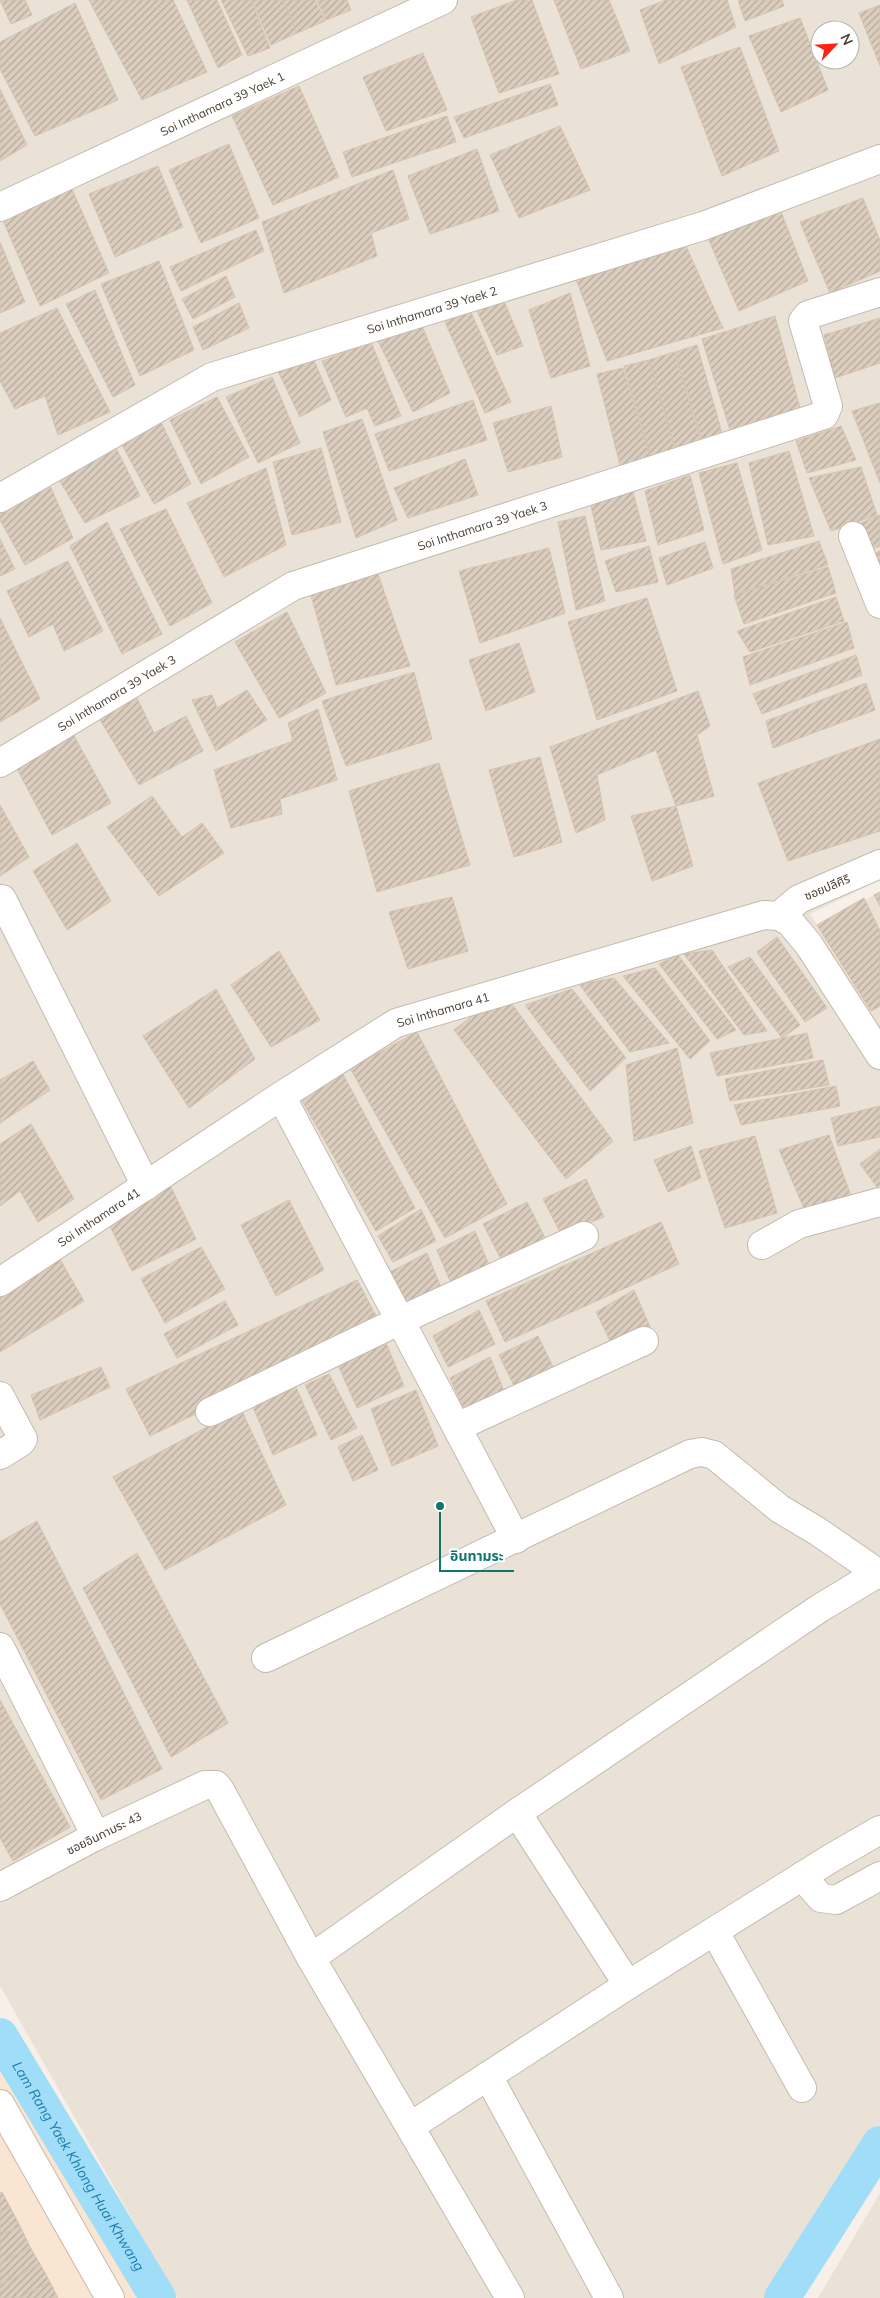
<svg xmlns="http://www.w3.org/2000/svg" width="880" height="2298" viewBox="0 0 880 2298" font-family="Mulish,'Noto Sans Thai',sans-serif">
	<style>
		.residential { fill: #eae2d6; fill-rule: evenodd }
		.commercial { fill: #f9e5d2 }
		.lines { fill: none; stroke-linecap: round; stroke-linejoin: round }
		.canal { stroke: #9fddf9; stroke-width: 36 }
		.building { fill: url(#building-hatch); stroke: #d5c2af }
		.minor-casing { stroke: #c6baad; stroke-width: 30 }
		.minor { stroke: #fff; stroke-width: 28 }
		.labels { text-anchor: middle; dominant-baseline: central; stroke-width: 4; stroke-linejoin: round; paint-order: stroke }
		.street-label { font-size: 12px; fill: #4a4036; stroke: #fff }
		.water-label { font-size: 14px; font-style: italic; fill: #1f7ca9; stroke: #fff }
		.leader { fill: none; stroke: #0f766e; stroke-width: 2 }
		.callout-dot { fill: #0f766e; stroke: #fff; stroke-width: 2 }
		.callout-label { font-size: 14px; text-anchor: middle; font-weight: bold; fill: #0f766e; stroke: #fff; stroke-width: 4; stroke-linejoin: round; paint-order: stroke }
	</style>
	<defs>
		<pattern id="building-hatch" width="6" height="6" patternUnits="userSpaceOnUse" patternTransform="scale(1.25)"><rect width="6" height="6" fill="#dccebf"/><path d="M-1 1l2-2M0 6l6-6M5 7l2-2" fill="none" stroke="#b4a99c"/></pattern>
	</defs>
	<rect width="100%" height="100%" fill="#f6f0e8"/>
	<!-- residential -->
	<path class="residential" d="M0 0H880V880L810 914 817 925 880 892V2147L791 2298H177L0 1986ZM820 30H850V60H820Z
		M880 2193V2298H818Z"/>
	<!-- commercial -->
	<path class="commercial" d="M0 2065 139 2298H0Z"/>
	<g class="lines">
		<!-- canal -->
		<g class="canal">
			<path id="s1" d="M0 2036 158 2298"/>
			<path d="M782 2298 880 2144"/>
		</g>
	</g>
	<!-- building -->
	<path class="building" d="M0 0H25L32 15 11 24Z
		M89 0H173L207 72 142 100Z
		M187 0H217L242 55 218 68Z
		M221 0H251L270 48 248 56Z
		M252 0H283L297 33 271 45Z
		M283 0H315L325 21 297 33Z
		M317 0H347L351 10 326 20Z
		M517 0H532L559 74 499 93 471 17Z
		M554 0H609L630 51 581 69Z
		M666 0H727L736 27 659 64 640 10Z
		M738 0H782L784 6 745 21Z
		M75 3 118 100 35 136 0 69V42Z
		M880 5V66L859 13Z
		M800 18 828 90 781 112 749 36Z
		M740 47 779 151 722 176 681 67Z
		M423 53 447 110 386 131 363 77Z
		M550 84 558 105 464 138 454 117Z
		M299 86 339 177 273 205 232 116Z
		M0 89 27 145 0 161Z
		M447 116 456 142 352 177 343 152Z
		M560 126 590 190 519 218 490 155Z
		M229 144 259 218 201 243 169 170Z
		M477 149 499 211 430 234 408 176Z
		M158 166 183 227 115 257 89 194Z
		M393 170 409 219 371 233 377 256 284 293 262 222Z
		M71 187 109 273 40 306 2 218Z
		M863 198 880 241V271L830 293 800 222Z
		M778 204 808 281 739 311 703 226Z
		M256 230 264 251 181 291 170 267Z
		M680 233 723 328 607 361 571 266Z
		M0 242 25 302 0 313Z
		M159 261 194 350 140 376 101 284Z
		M226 276 235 297 193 319 182 299Z
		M95 290 135 385 113 397 66 304Z
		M570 293 590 366 551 378 529 310Z
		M501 294 523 346 497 355 474 304Z
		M239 303 249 328 203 350 193 327Z
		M57 308 110 412 58 435 45 396 15 409 0 381V333Z
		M470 310 511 402 485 413 445 322Z
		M417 314 450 393 413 412 376 337Z
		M775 316 800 408 730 430 702 339Z
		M880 318V363L835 378 824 335Z
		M371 342 401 416 375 426 367 408 346 417 322 361Z
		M697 345 722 433 702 440 675 352Z
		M310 351 331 400 300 417 277 369Z
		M674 352 701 441 676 449 649 360Z
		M649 360 675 450 651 458 624 366Z
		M623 368 650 457 620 465 597 374Z
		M272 377 300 443 258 463 226 397Z
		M217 397 249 457 201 484 170 420Z
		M473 400 487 440 389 471 375 434Z
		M880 403V483L852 411Z
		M551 406 562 457 508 472 493 423Z
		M159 418 191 484 154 504 120 441Z
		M362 419 397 520 356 538 323 432Z
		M841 426 856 460 807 473 796 441Z
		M114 444 140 496 85 523 58 478Z
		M321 448 341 522 292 535 273 462Z
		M789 451 814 536 768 545 749 463Z
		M465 459 478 495 408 518 394 488Z
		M737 463 762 550 723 564 699 473Z
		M861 467 877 515 831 531 809 478Z
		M266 468 286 545 224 577 187 503Z
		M690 475 704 530 658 545 645 491Z
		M48 481 73 538 25 565 0 520V507Z
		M632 488 646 541 601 550 590 501Z
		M166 509 212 603 170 626 120 529Z
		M880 515V546L870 550 856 525Z
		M585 516 605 601 576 610 558 522Z
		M107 522 162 634 122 654 70 546Z
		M0 539 15 569 0 576Z
		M819 541 828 565 735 594 731 569Z
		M705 542 713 568 667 585 659 558Z
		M649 546 658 582 616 592 605 561Z
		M549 548 565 613 480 643 459 571Z
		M880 551V575L871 555Z
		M373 560 410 666 336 685 307 581Z
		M68 561 103 631 64 651 53 624 29 637 7 591Z
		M828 567 836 593 744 624 734 595Z
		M836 597 844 621 750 652 737 631Z
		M647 598 677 691 597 720 568 622Z
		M287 612 326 693 279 718 235 642Z
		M0 618 40 699 0 722Z
		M847 622 854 648 750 685 743 657Z
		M519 643 535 692 486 711 469 660Z
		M856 655 862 675 762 714 753 694Z
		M414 672 432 739 346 766 322 701Z
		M866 683 875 710 773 748 766 721Z
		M247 690 267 720 216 751 192 700 212 695 217 708Z
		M698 691 710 726 697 735 714 796 676 806 656 750 597 775 605 820 576 833 550 747Z
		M135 694 154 733 186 716 203 751 139 785 99 718Z
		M318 709 337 780 280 799 282 814 231 828 214 770 293 741 288 723Z
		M73 734 111 803 52 835 15 765Z
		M880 739V831L788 861 758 783Z
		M540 757 562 842 514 857 489 770Z
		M439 763 470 865 377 892 349 791Z
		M152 796 182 837 202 823 224 853 159 896 107 827Z
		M0 805 29 857 0 876Z
		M676 806 693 866 652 881 631 816Z
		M77 843 111 901 67 930 33 871Z
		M880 892V906L874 895Z
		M452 897 468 951 408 969 389 912Z
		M864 898 880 931V1006L871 1011 817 925Z
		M777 937 827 1008 805 1022 757 952Z
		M712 950 767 1031 744 1035 684 954Z
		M279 951 320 1020 271 1047 231 985Z
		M678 955 736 1030 717 1039 659 964Z
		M750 957 800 1025 782 1038 728 967Z
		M655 968 710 1041 690 1059 623 976Z
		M614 978 669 1043 630 1052 579 984Z
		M216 989 255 1059 189 1108 143 1036Z
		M572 989 626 1058 590 1091 525 1005Z
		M503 992 613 1141 566 1179 454 1030Z
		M417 1032 507 1204 445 1238 350 1068Z
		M807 1033 813 1058 717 1076 710 1053Z
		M677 1048 693 1123 634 1141 626 1065Z
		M332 1054 415 1208 376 1231 288 1076Z
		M823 1060 829 1085 730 1101 725 1079Z
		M33 1061 50 1090 0 1123V1080Z
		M836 1086 840 1106 741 1125 734 1105Z
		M880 1106V1137L838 1146 831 1118Z
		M31 1124 74 1199 38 1222 20 1191 0 1206V1144Z
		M829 1135 852 1199 806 1213 779 1150Z
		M755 1136 777 1213 725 1228 699 1151Z
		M691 1146 701 1178 668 1192 654 1160Z
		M880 1149V1185L877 1187 860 1164Z
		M586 1179 604 1217 561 1234 543 1199Z
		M170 1185 196 1239 132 1271 108 1222Z
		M289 1200 324 1270 276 1296 241 1225Z
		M527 1202 547 1242 503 1263 483 1224Z
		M421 1209 436 1241 393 1262 378 1236Z
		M661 1222 679 1264 505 1342 486 1301Z
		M475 1231 491 1270 452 1286 437 1250Z
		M53 1247 84 1301 0 1352V1282Z
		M201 1247 225 1289 165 1323 141 1279Z
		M427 1253 442 1290 405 1308 386 1274Z
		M357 1280 381 1325 150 1436 126 1389Z
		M634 1290 651 1329 613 1347 596 1312Z
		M225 1301 238 1325 177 1358 164 1334Z
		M479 1310 495 1344 448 1367 433 1336Z
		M538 1336 557 1375 520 1398 499 1355Z
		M386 1343 404 1386 357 1408 338 1365Z
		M490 1357 509 1403 469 1421 450 1378Z
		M101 1367 110 1387 40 1420 31 1395Z
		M329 1374 357 1428 331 1440 305 1385Z
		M296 1387 317 1435 273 1455 253 1407Z
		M416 1390 438 1446 392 1466 371 1409Z
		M241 1409 286 1505 165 1570 113 1477Z
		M362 1435 378 1470 353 1481 338 1447Z
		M37 1521 162 1769 101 1800 0 1604V1542Z
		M137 1553 228 1723 171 1757 83 1588Z
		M0 1700 70 1827 13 1861 0 1838Z
		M2 2192 10 2207 0 2212V2193Z
		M10 2207 20 2226 0 2236V2212Z
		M20 2226 30 2247 0 2264V2236Z
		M30 2247 40 2264 0 2285V2264Z
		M40 2264 50 2282 19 2298H0V2285Z
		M50 2282 58 2298H19Z"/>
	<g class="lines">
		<!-- minor casing -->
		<g class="minor-casing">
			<g id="minor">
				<path id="s2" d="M0 207 443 0"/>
				<path id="s3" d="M0 498 212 377 703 226 880 159"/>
				<path d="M853 536 880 604"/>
				<path id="s4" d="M0 763 293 586 824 415 828 406 803 321 808 315 880 292"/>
				<path d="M2 899 146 1186"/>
				<path d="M779 916 799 899 880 864"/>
				<path d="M281 1096 516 1539"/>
				<path d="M762 1245 799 1224 880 1202"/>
				<path id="s5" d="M0 1282 281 1096 396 1023 764 915 779 916 790 922 809 945 880 1055"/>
				<path d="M0 1396 23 1439 21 1442 0 1455"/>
				<path d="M210 1412 401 1320 584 1236"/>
				<path d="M457 1427 644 1341"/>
				<path d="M0 1647 96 1836"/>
				<path d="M266 1658 690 1454 702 1452 714 1455 780 1509 817 1531 878 1573"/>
				<path d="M517 1813 628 1985"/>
				<path d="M802 1876 821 1898 836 1900 880 1876"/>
				<path d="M0 1887 96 1836 205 1785H216L220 1790 311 1958 510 2298"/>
				<path d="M715 1932 802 2088"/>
				<path d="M311 1958 517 1813 820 1608 878 1573 880 1575"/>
				<path d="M488 2076 609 2298"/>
				<path d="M0 2104 110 2298"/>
				<path d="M411 2126 628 1985 833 1857 880 1830"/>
			</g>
		</g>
		<!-- minor -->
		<use href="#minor" class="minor"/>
	</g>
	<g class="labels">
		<!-- street labels -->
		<g class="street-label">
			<text stroke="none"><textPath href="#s2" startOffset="245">Soi Inthamara 39 Yaek 1</textPath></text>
			<text stroke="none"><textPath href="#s3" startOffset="474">Soi Inthamara 39 Yaek 2</textPath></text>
			<text stroke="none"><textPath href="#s4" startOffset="541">Soi Inthamara 39 Yaek 3</textPath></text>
			<text stroke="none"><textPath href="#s4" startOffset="136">Soi Inthamara 39 Yaek 3</textPath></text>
			<text transform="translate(827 887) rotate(-23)">ซอยปลีศิริ</text>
			<text stroke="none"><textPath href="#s5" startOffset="522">Soi Inthamara 41</textPath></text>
			<text stroke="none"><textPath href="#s5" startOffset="118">Soi Inthamara 41</textPath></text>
			<text transform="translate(104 1833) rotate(-26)">ซอยอินทามระ 43</text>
		</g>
		<!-- water labels -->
		<g class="water-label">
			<text stroke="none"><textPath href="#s1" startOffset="152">Lam Rang Yaek Khlong Huai Khwang</textPath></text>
		</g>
	</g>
	<!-- callouts -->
	<path class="leader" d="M440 1506L440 1571H514"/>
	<circle class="callout-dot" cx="440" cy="1506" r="5"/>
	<g class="callout-label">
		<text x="477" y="1561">อินทามระ</text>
	</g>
	<!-- north arrow -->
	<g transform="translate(835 45) rotate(65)"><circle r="24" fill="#ffffff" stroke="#b7b3af"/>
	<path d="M0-4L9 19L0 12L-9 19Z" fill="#ff2216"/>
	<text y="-8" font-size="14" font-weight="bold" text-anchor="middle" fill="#4a4036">N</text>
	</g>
</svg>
